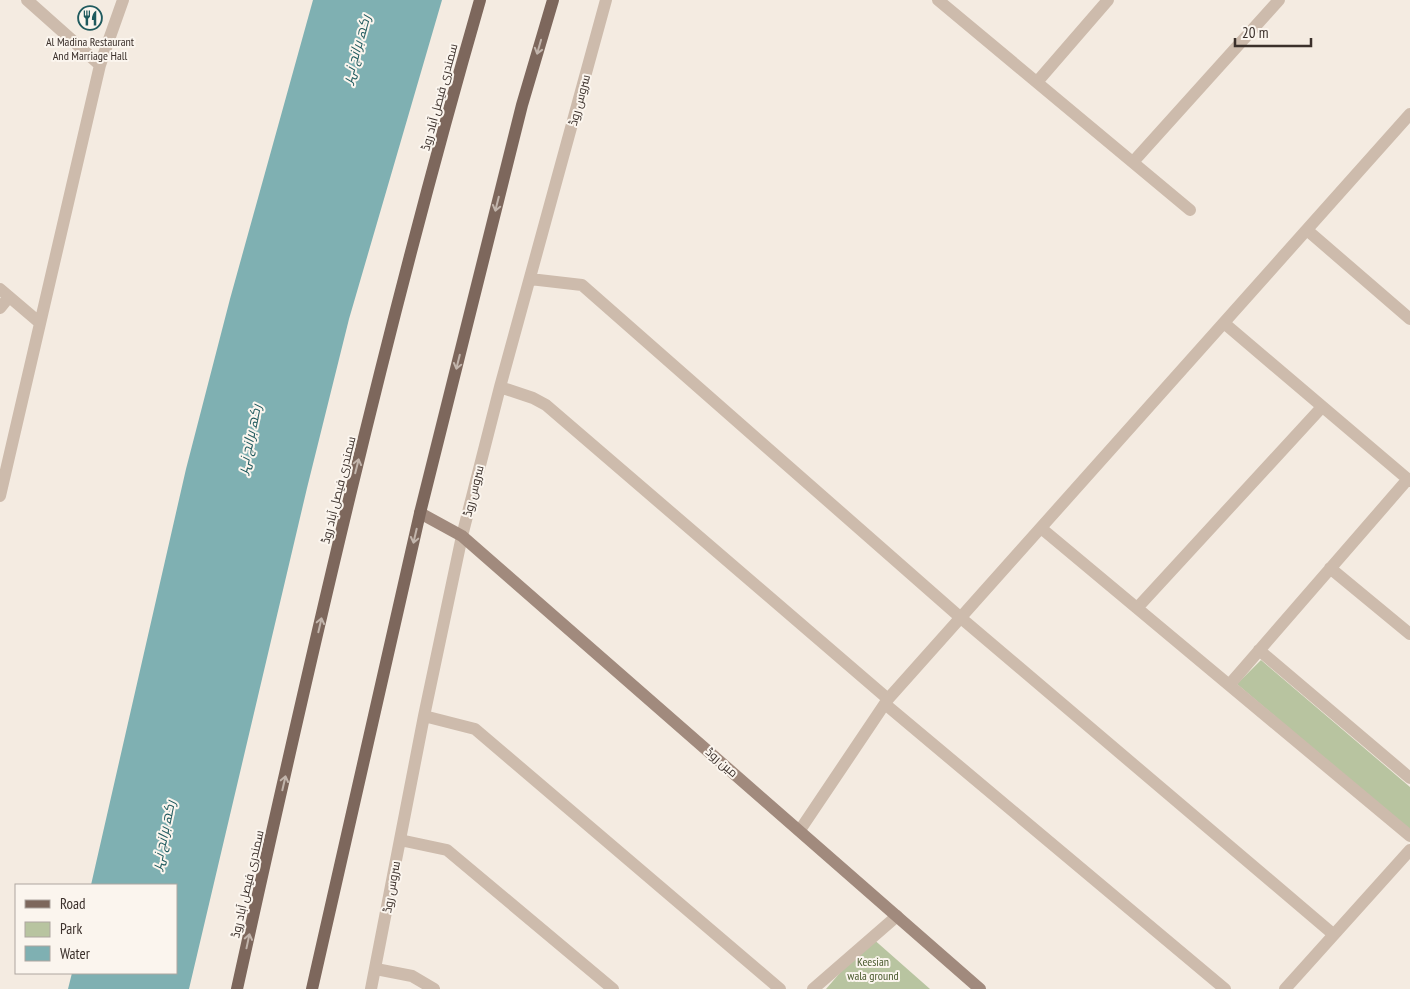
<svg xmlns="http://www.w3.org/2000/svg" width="1410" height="989" viewBox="0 0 1410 989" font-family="'PT Sans Narrow',Cairo,sans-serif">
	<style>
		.green { fill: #b8c4a0 }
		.water { fill: #7fb0b2 }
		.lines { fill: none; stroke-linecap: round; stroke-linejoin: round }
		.street { stroke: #cdbbac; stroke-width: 12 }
		.secondary { stroke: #a18a7d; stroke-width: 12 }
		.primary { stroke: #7d675c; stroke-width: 12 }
		.oneway { stroke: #c2b5ac }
		.labels { text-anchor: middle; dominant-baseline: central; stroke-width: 4; stroke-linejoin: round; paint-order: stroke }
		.poi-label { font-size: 12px; fill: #3b302b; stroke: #fbf5ee }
		.street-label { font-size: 12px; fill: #3b302b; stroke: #fbf5ee }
		.park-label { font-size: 12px; fill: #4a5a2e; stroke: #fbf5ee }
		.water-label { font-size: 14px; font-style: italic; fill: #1f5a5e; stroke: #fbf5ee }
	</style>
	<rect width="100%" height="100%" fill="#f4ebe1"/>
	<!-- green -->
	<path class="green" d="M1261 660 1410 787V831L1237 684Z
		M871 937 930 989H826Z"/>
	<!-- water -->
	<path class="water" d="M313 0H442L349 319 307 488 189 989H68L72 973H176V885H91L186 469 230 299Z"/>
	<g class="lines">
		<!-- street -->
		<path class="street" d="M27 0 100 65
			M938 0 1190 210
			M1037 82 1108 0
			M1133 162 1279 0
			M1307 230 1410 319
			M530 279 582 285 961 618 1333 934
			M0 289 40 323
			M0 308 9 297
			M1224 323 1410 481
			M500 387 533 398 546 405 888 699
			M0 496 100 65 123 0
			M1041 528 1410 836
			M1330 568 1410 634
			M1138 607 1322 407
			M1259 650 1410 778
			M1230 684 1408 479
			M885 704 1225 989
			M424 716 475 729 780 989
			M800 830 888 699 1410 114
			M400 840 447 850 613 989
			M376 969 412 976 434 989
			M371 989 424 716 462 536 500 387 606 0
			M813 989 897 916
			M1285 989 1410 850"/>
		<!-- secondary -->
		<path class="secondary" d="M420 513 462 536 980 989"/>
		<!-- primary -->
		<path class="primary" d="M237 989C310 658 386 326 480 0
			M312 989 420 513 522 105 553 0"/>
	</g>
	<!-- one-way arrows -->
	<defs><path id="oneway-shaft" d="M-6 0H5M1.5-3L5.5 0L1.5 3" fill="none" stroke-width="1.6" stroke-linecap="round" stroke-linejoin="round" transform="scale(1.25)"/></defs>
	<g class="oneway">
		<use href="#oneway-shaft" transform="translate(539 47) rotate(106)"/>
		<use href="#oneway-shaft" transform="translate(497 204) rotate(104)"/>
		<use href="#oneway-shaft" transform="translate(458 362) rotate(104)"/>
		<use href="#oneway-shaft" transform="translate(357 466) rotate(-76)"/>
		<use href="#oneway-shaft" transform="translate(415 536) rotate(103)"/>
		<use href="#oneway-shaft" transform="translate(320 625) rotate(-77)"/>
		<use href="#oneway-shaft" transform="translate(284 783) rotate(-77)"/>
		<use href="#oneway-shaft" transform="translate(248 941) rotate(-78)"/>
	</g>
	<!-- icons -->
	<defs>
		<g id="restaurant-ring" transform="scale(1.25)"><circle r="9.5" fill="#fbf5ee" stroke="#1f5a5e" stroke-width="1.5"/><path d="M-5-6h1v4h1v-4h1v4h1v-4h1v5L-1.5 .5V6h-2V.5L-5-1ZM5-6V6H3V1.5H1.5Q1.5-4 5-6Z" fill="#1f5a5e"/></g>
	</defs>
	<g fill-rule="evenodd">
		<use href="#restaurant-ring" x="90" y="18"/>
	</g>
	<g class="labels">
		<!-- poi labels -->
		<g class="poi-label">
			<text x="90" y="41">Al Madina Restaurant<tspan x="90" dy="14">And Marriage Hall</tspan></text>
		</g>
		<!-- street labels -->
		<g class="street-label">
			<text transform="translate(439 97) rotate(-75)">سمندری فیصل آباد روڈ</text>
			<text transform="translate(579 100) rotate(-75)">سروس روڈ</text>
			<text transform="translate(338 490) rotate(-76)">سمندری فیصل آباد روڈ</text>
			<text transform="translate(473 491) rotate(-76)">سروس روڈ</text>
			<text transform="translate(722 762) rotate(41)">مین روڈ</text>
			<text transform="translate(247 884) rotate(-77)">سمندری فیصل آباد روڈ</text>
			<text transform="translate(391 887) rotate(-80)">سروس روڈ</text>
		</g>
		<!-- park labels -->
		<g class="park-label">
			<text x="873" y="961">Keesian<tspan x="873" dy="14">wala ground</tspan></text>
		</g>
		<!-- water labels -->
		<g class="water-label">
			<text transform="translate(356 49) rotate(-74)">رکھ برانچ نہر</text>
			<text transform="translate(249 439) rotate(-78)">رکھ برانچ نہر</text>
			<text transform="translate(163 835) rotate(-78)">رکھ برانچ نہر</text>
		</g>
	</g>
	<!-- legend -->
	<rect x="15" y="884" width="162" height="90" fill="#fbf5ee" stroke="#aea6a0"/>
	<rect x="25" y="900" width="25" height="8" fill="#7d675c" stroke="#aea6a0"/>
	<text x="60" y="909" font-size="15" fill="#3b302b">Road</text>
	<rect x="25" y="922" width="25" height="15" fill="#b8c4a0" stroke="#aea6a0"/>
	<text x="60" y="934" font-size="15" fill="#3b302b">Park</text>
	<rect x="25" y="946" width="25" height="15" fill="#7fb0b2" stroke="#aea6a0"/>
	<text x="60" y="959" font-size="15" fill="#3b302b">Water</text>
	<!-- scale -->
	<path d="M1235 38v8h76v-8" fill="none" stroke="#3b302b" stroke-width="2.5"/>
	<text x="1242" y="38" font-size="15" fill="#3b302b" stroke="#fbf5ee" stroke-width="4" paint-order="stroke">20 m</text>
</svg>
